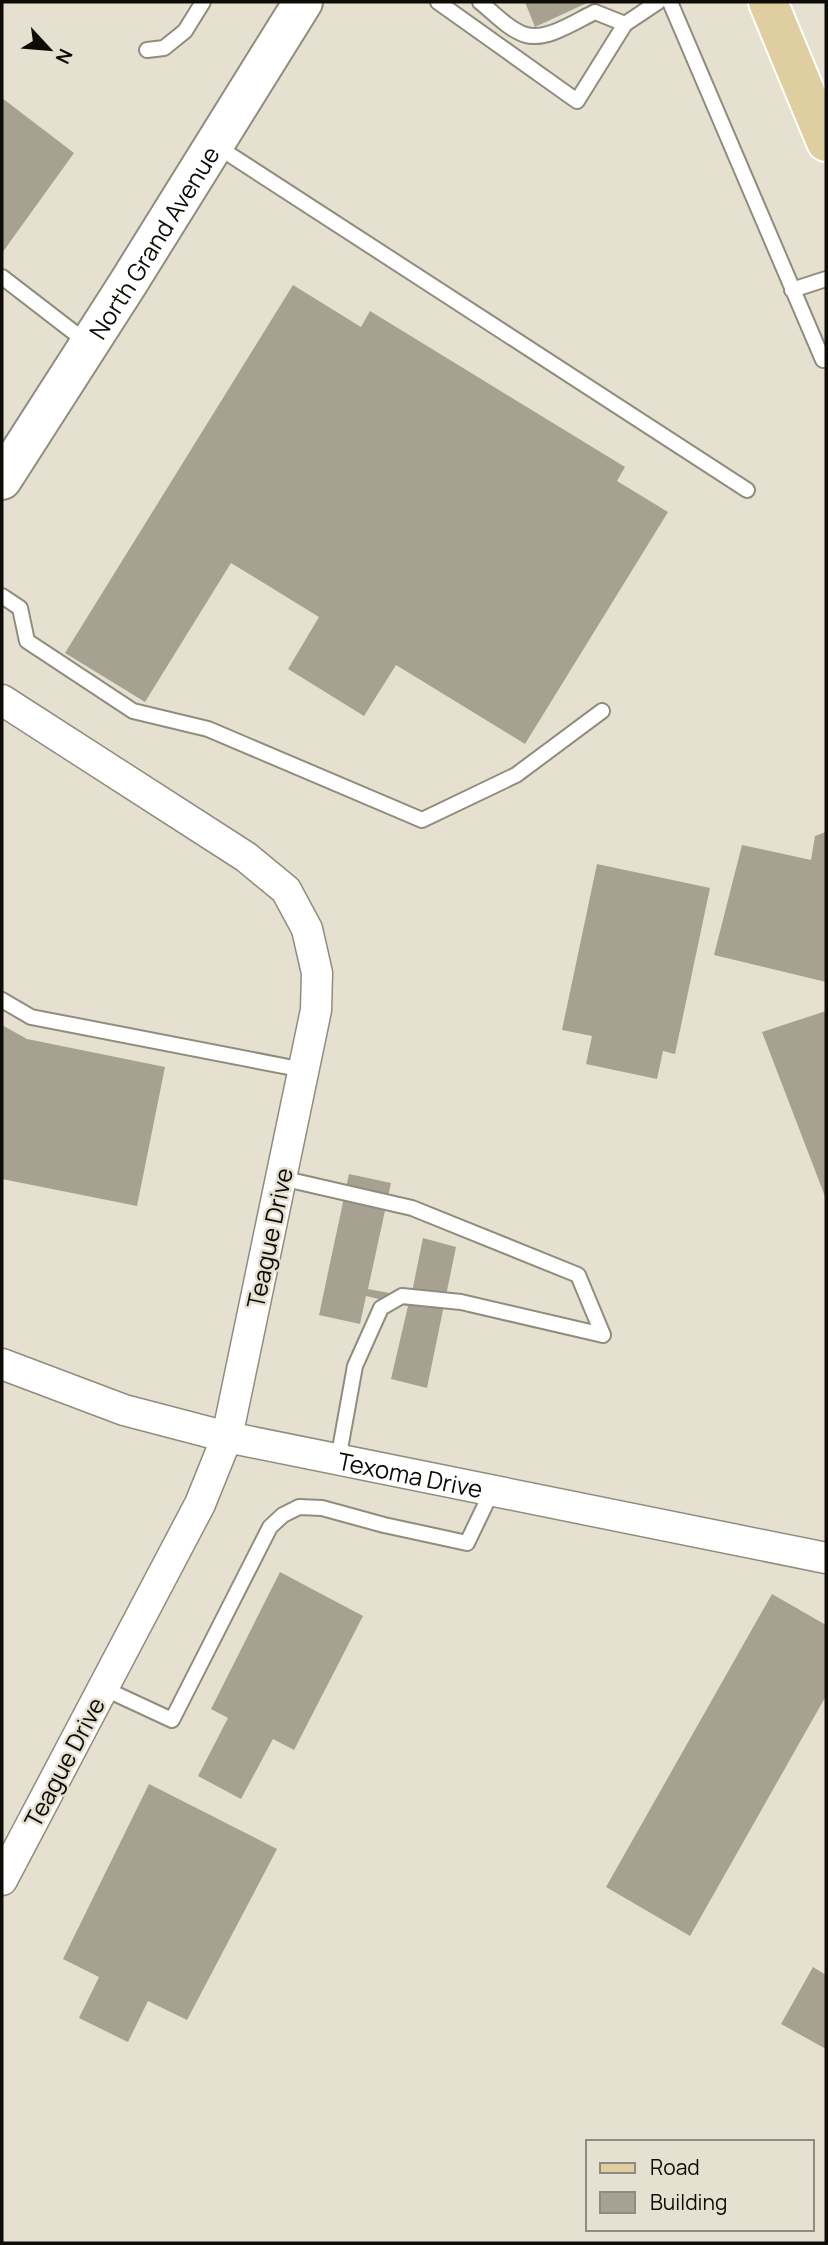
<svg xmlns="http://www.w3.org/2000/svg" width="828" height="2245" viewBox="0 0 828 2245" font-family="Manrope,sans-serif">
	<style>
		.building { fill: #a7a192 }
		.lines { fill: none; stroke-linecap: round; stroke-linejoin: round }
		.service-casing { stroke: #918c7d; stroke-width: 18 }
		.minor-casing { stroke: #918c7d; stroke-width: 33 }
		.secondary-casing { stroke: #918c7d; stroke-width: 42 }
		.primary-casing { stroke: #fff; stroke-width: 42 }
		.service { stroke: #fff; stroke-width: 14 }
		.minor { stroke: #fff; stroke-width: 30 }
		.secondary { stroke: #fff; stroke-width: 38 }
		.primary { stroke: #dfcea0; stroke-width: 38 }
		.labels { text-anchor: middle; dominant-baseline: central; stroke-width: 5; stroke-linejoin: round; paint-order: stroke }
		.street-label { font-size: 24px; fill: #0e0c07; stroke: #e6e0d0 }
	</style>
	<rect width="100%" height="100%" fill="#e6e0d0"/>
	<!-- building -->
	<path class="building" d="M525 2H589L535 27Z
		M2 98 74 153 2 253Z
		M293 285 361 327 370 311 625 467 617 481 668 512 525 744 396 665 364 716 288 669 319 617 231 563 145 702 65 653Z
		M826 832V982L714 955 742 845 811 860 815 836Z
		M597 864 710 888 675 1054 663 1051 657 1079 586 1064 592 1036 562 1030Z
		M826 1011V1199L762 1032Z
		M2 1025 27 1039 165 1067 137 1206 2 1179Z
		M349 1174 391 1183 368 1289 411 1297 423 1238 456 1247 427 1388 391 1379 408 1306 366 1296 360 1324 319 1315Z
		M280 1572 363 1616 294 1750 273 1739 241 1799 198 1776 228 1718 211 1709Z
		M772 1594 826 1625V1696L690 1936 606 1887Z
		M149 1784 277 1849 187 2020 148 2001 128 2042 79 2018 99 1977 63 1959Z
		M813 1967 826 1975V2049L781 2024Z"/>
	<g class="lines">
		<!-- service casing -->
		<g class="service-casing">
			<path id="service" d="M438 2 577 101 625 24 658 2
				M480 2C493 12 509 30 526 35 547 41 576 21 595 12L625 24
				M670 2 823 360
				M147 50 164 48 185 31 203 2
				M215 145 747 490
				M2 277 89 344
				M792 290 826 279
				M2 596 20 608 27 641 133 711 208 729 422 820 516 775 602 711
				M2 1000 31 1017 304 1070
				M281 1178 412 1208 578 1275 603 1335
				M338 1460 355 1366 381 1308 402 1296 461 1302 603 1335
				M103 1688 172 1720 270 1527 283 1515 299 1507 322 1508 384 1525 467 1543 492 1491"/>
		</g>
		<!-- minor casing -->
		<g class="minor-casing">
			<g id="minor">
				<path d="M2 700 246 857 286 890 307 929 317 973 316 1010 227 1437 200 1504 2 1880"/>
				<path id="s1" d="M2 1364 124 1410 227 1437 826 1558"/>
			</g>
		</g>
		<!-- secondary casing -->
		<g class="secondary-casing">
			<g id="secondary">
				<path id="s2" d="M2 480 127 285 303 2"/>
			</g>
		</g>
		<!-- primary casing -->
		<g class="primary-casing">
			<path id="primary" d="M768 2 826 142"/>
		</g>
		<!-- service -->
		<use href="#service" class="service"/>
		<!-- minor -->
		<use href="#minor" class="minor"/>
		<!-- secondary -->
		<use href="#secondary" class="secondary"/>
		<!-- primary -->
		<use href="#primary" class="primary"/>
	</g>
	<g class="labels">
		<!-- street labels -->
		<g class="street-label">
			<text stroke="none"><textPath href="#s2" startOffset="282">North Grand Avenue</textPath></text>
			<text transform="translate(269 1238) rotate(-78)">Teague Drive</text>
			<text stroke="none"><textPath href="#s1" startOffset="424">Texoma Drive</textPath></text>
			<text transform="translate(64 1762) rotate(-62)">Teague Drive</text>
		</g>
	</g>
	<!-- border -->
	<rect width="828" height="2245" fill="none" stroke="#0e0c07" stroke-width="7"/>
	<!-- legend -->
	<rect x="586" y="2140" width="228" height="91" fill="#e6e0d0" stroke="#908b80" stroke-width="2"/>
	<rect x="600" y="2163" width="35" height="10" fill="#dfcea0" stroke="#908b80" stroke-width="2"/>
	<text x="650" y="2175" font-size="21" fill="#0e0c07">Road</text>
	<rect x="600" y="2192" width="35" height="21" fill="#a7a192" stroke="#908b80" stroke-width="2"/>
	<text x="650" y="2210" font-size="21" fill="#0e0c07">Building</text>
	<!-- north arrow -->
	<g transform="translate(49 49) rotate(116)" stroke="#e6e0d0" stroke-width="5" paint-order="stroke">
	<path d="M0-5L12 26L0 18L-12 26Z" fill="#0e0c07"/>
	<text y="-10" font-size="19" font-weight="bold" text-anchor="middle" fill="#0e0c07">N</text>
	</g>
</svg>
